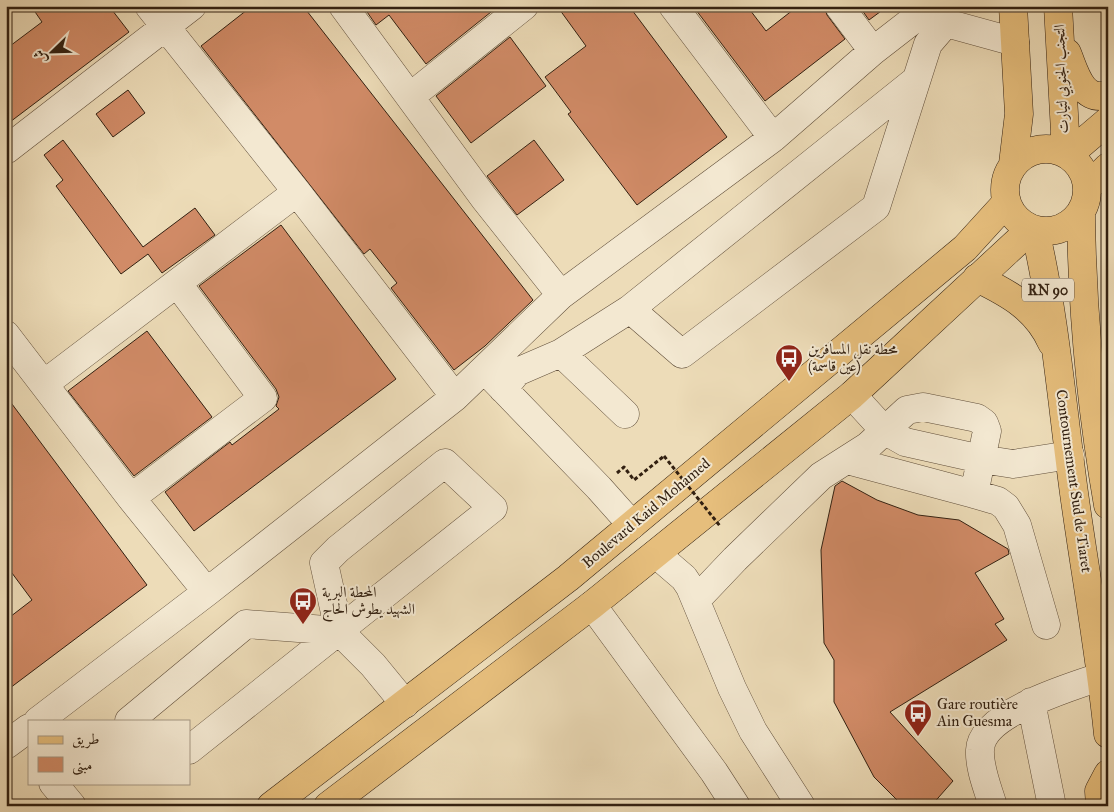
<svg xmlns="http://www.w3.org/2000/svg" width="1114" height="812" viewBox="0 0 1114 812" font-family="'IM FELL Great Primer',Amiri,serif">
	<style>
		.building { fill: #d18b67; stroke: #322011 }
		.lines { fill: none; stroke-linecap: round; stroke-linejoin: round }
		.minor-casing { stroke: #614f3b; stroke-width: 29 }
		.major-casing { stroke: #322011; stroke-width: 29 }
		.highway-casing { stroke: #322011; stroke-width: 29 }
		.path { stroke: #322011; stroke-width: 3; stroke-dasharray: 4 2.5; stroke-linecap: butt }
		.minor { stroke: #f3e8d1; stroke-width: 28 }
		.major { stroke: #e6be7c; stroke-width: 28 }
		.highway { stroke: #e6be7c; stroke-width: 28 }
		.path-bridge { stroke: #322011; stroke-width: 3; stroke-dasharray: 4 2.5; stroke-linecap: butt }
		.labels { text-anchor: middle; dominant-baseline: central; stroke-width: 4; stroke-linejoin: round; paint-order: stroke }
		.shield { fill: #f3e8d1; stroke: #6c5c4b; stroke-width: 1 }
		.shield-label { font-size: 14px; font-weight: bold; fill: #322011 }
		.street-label { font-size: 15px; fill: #322011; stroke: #f3e8d1 }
		.poi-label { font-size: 15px; fill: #322011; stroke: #f3e8d1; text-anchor: start }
	</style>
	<rect width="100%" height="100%" fill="#eddcb8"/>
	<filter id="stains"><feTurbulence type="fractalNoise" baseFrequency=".004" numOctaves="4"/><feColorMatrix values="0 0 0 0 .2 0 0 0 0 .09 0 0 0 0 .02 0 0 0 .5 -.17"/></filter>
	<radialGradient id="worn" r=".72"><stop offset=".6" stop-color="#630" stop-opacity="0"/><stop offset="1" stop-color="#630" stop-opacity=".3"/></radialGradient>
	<!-- building -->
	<path class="building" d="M31 6H109L129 32 6 125V49L42 22Z
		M252 6H303L533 300 485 346 454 370 391 288 397 283 370 249 364 254 201 46Z
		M363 6H487L491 12 426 64 389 15 376 25Z
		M557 6H629L727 137 637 205 568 114 571 112 545 77 586 46Z
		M693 6H747L766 31 798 6H824L827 15 845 39 765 101Z
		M859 6H888L869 20Z
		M510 37 546 86 471 143 436 96Z
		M128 90 145 113 113 137 96 114Z
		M63 140 143 247 195 208 215 235 162 273 148 254 121 274 56 186 63 180 44 155Z
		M534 140 564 180 517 215 487 176Z
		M281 225 396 379 194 531 165 492 230 442 232 445 279 409 276 406 279 397 276 389 199 286Z
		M147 331 212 417 134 476 68 391Z
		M6 396 147 585 6 691V620L32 600 6 565Z
		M842 481 877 500 918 515 959 520 1008 549 1009 554 975 573 1004 619 995 624 1007 640 890 712 953 781 931 806H903L874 777 834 702V660L824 643 821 550 835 486Z"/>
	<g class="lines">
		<!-- minor casing -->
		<g class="minor-casing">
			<path id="minor" d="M149 6 297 192 455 397
				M343 6 484 198 561 295
				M673 6 773 138
				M839 6 873 51
				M411 96 524 6
				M6 150 192 6
				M630 309 916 80
				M6 335 131 498 207 592
				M561 353 630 309 682 354 876 207 928 44 946 23 1015 42
				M485 370 599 488 632 525
				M44 384 297 192
				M503 389 517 372 561 353 625 414
				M852 395 884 430 905 442 981 459 1013 464 1070 455
				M847 460 974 494 998 501 1006 507 1017 525 1046 625
				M131 498 263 398 177 283
				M656 554 684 578 690 587 732 688 753 731 801 806
				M697 599 735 559 821 476 868 446 907 410 923 407 977 418 984 423 987 431 974 494
				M592 605 714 772 736 806
				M339 631 373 665 405 704
				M1031 702 1052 806
				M38 721 207 592 455 397 561 295 773 138 873 51 931 6
				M129 721 246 624 339 631 324 563 338 549 445 463 493 508 189 750
				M6 745 29 728
				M53 783 72 806
				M993 806C988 789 979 768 980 750 981 713 1073 686 1103 676"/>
		</g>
		<!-- major casing -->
		<g class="major-casing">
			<path id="major" d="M271 806 568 578 965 248 1006 203
				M328 806 592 605 852 395 1031 229"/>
		</g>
		<!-- highway casing -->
		<g class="highway-casing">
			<path id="highway" d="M1058 6 1065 132 1063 152
				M1067 53C1075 72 1081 102 1108 95
				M1005 190a41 41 0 1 1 82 0a41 41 0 1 1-82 0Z
				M1068 155 1108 121
				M1013 164 1019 114 1013 6
				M1087 188 1108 167
				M1081 213C1082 311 1091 408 1108 505
				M1035 230C1055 316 1062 405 1074 493 1085 573 1100 653 1108 734
				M977 278C1010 294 1037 309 1052 343
				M1100 806 1099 791 1108 774"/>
		</g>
		<!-- path -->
		<path class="path" d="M617 473 624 467 634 480 664 456"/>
		<!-- minor -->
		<use href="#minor" class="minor"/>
		<!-- major -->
		<use href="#major" class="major"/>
		<!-- highway -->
		<use href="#highway" class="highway"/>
		<!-- path-bridge -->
		<path class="path-bridge" d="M664 456 720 526"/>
	</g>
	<!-- icons -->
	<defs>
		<g id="bus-pin" transform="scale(1.4375)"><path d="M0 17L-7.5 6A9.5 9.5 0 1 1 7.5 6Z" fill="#8f2418" stroke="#f3e8d1"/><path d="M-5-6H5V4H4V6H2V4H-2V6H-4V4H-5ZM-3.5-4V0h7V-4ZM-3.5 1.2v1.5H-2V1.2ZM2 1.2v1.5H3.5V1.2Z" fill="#fff"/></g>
	</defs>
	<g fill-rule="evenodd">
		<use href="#bus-pin" x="789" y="358"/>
		<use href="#bus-pin" x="303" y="601"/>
		<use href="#bus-pin" x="918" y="713"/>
	</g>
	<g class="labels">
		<!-- shield labels -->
		<rect class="shield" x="1022" y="278.5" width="52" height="23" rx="4"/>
		<g class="shield-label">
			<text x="1048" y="290">RN 90</text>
		</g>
		<!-- street labels -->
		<g class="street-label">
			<text transform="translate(1061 79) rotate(-92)">التجنب الجنوبي لتيارت</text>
			<text transform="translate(1074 481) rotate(82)">Contournement Sud de Tiaret</text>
			<text transform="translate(646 513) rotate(-40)">Boulevard Kaid Mohamed</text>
		</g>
		<!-- poi labels -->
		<g class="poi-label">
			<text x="808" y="349">محطة نقل المسافرين<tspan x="808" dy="17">(عين قاسمة)</tspan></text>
			<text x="322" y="592">المحطة البرية<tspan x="322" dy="17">الشهيد يطوش الحاج</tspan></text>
			<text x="937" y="704">Gare routière<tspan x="937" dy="17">Ain Guesma</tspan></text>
		</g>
	</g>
	<!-- margin -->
	<rect width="1114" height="812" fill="none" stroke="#eddcb8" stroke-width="25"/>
	<rect x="8" y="8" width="1099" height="797" fill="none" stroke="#322011" stroke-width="2.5"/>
	<rect x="12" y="12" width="1089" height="787" fill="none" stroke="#322011"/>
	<!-- legend -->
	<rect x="28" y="720" width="162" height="65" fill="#f3e8d1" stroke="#a69884"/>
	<rect x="38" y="736" width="25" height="8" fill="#e6be7c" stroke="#a69884"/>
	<text x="72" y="744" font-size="15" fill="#322011">طريق</text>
	<rect x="38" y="757" width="25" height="15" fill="#d18b67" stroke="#a69884"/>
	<text x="72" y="770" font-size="15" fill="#322011">مبنى</text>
	<!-- north arrow -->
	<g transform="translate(52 52) rotate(247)" stroke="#f3e8d1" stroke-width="4" paint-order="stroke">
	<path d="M0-4L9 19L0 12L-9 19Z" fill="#322011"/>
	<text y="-8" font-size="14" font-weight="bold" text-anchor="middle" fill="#322011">ش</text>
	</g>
	<rect width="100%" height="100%" filter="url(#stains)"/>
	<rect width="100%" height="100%" fill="url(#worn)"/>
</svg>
